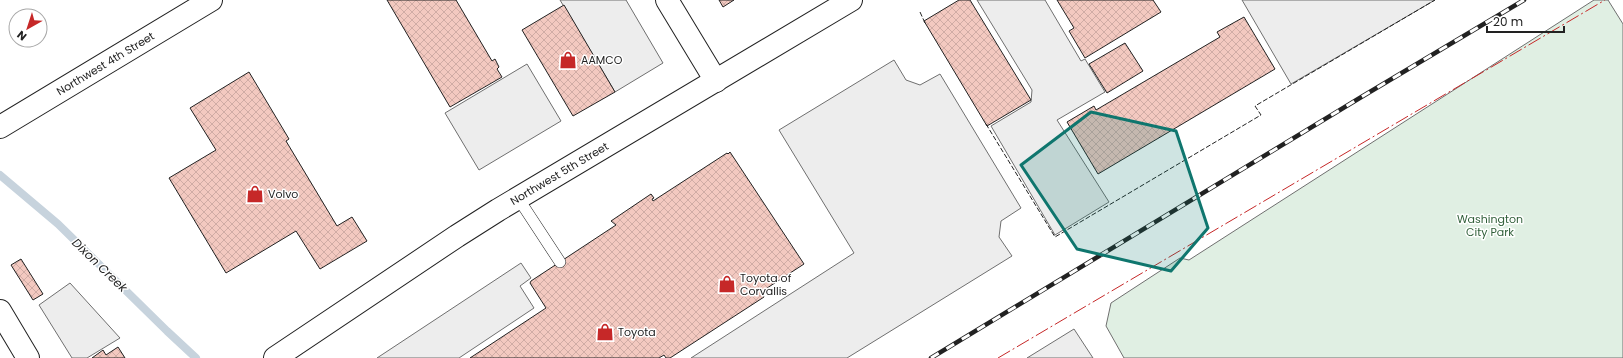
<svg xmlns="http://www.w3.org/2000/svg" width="1623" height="358" viewBox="0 0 1623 358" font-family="Poppins,sans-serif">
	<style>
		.green { fill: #e0efe3; stroke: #6f6f6f }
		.parking { fill: #ededed; stroke: #6f6f6f }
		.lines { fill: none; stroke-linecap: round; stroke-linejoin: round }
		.stream { stroke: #c7d3dd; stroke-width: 8 }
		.building { fill: url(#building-cross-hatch); stroke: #222 }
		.service-casing { stroke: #222; stroke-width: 12 }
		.minor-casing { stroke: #222; stroke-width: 24 }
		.tertiary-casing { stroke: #222; stroke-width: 24 }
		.trunk-casing { stroke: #222; stroke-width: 24 }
		.service { stroke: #fff; stroke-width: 11 }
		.minor { stroke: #fff; stroke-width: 22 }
		.tertiary { stroke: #fff; stroke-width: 22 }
		.trunk { stroke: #fff; stroke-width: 22 }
		.rail-casing { stroke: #222; stroke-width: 4.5 }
		.rail { stroke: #fff; stroke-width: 3; stroke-dasharray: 9; stroke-linecap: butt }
		.fence { stroke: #222; stroke-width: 1; stroke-dasharray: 5 2; stroke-linecap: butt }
		.power { stroke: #c62828; stroke-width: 1; stroke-dasharray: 14 3 2 3; stroke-linecap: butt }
		.marked { fill: #0f766e; fill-opacity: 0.2; stroke: #0f766e; stroke-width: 3; stroke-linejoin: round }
		.labels { text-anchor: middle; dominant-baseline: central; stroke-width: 3; stroke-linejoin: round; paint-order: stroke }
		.poi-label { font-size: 11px; fill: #222; stroke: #fff; text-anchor: start }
		.street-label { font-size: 11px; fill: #222; stroke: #fff }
		.park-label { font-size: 11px; fill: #2f5e38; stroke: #fff }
		.water-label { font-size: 12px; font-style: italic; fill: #222; stroke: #fff }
	</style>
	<defs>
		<pattern id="building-cross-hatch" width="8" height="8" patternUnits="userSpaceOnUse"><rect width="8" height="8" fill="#f3c9c0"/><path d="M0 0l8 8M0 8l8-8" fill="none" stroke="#d0aca5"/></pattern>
	</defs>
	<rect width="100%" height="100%" fill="#fff"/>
	<!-- green -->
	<path class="green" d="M1594 0H1608L1623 24V358H1124L1106 326 1111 303 1180 258 1189 260Z"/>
	<!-- parking -->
	<path class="parking" d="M560 0H626L663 63 615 92Z
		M977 0H1045L1081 61 1085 59 1105 92 1057 120 1109 202 1055 235 991 126 1031 102 1032 90Z
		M1242 0H1435L1291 84Z
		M894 60 906 80 920 85 940 74 1021 208 1001 221 999 237 1012 256 847 358H691L854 253 779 130Z
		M527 64 561 121 479 170 445 113Z
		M521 263 531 278 520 286 534 308 459 358H377Z
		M70 283 120 338 87 358H72L39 305Z
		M1074 329 1093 358H1027Z"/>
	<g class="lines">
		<!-- stream -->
		<path class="stream" d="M0 175 58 224 167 331 196 358"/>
	</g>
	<!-- building -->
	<path class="building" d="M387 0H456L492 61 495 59 499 67 497 69 502 77 450 107Z
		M719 0H734L723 7Z
		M959 0H970L1031 100 987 126 924 21Z
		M1057 0H1153L1161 12 1085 58 1069 31 1074 28Z
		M564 5 615 92 573 116 522 30Z
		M1244 17 1275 69 1098 174 1067 122 1094 106 1096 110 1220 37 1217 32Z
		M1125 43 1143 71 1107 93 1089 64Z
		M249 72 289 139 286 141 337 226 352 217 367 241 320 269 296 231 226 273 169 178 216 150 190 108Z
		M730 152 804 264 761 292 764 297 670 358H666L664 355 659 358H470L546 308 530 283 531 281 616 225 611 221 651 194 654 198 652 199 653 201 727 153 728 154Z
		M21 259 43 294 33 300 11 265Z
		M118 347 125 358H92L103 350 106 355Z"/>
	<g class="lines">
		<!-- service casing -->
		<g class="service-casing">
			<path id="service" d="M518 198 560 262"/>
		</g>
		<!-- minor casing -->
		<g class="minor-casing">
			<path id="minor" d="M667 0 716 81"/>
		</g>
		<!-- tertiary casing -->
		<g class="tertiary-casing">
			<g id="tertiary">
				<path d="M0 311 28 358"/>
				<path id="s1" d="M275 358 457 236 498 210 851 0"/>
			</g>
		</g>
		<!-- trunk casing -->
		<g class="trunk-casing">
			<g id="trunk">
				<path id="s2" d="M0 127 211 0"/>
			</g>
		</g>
		<!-- service -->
		<use href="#service" class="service"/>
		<!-- minor -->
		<use href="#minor" class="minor"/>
		<!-- tertiary -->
		<use href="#tertiary" class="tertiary"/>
		<!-- trunk -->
		<use href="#trunk" class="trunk"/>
		<!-- rail casing -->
		<g class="rail-casing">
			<path id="rail" d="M931 358 1363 96 1524 0"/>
		</g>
		<!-- rail -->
		<use href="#rail" class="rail"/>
		<!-- fence -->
		<path class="fence" d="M920 12 925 23
			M986 124 1055 237 1261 115 1255 106 1435 0"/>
		<!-- power -->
		<path class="power" d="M998 358 1605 0"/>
	</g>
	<!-- marked area -->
	<path class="marked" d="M1091 112 1176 131 1208 228 1171 271 1077 249 1021 165Z"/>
	<!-- icons -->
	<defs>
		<g id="shop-bare" transform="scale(1.38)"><path d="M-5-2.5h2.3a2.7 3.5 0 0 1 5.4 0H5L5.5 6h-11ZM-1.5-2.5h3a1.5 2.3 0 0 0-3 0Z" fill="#c62828" stroke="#fff" stroke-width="2.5" paint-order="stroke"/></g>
	</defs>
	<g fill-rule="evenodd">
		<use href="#shop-bare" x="568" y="60"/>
		<use href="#shop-bare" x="255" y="194"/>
		<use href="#shop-bare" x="727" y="284"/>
		<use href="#shop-bare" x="605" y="332"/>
	</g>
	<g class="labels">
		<!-- poi labels -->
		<g class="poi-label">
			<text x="581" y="60">AAMCO</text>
			<text x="268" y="194">Volvo</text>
			<text x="740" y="278">Toyota of<tspan x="740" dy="13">Corvallis</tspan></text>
			<text x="618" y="332">Toyota</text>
		</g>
		<!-- street labels -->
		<g class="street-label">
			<text stroke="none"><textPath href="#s2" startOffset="123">Northwest 4th Street</textPath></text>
			<text stroke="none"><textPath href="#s1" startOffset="339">Northwest 5th Street</textPath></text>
		</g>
		<!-- park labels -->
		<g class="park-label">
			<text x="1490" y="219">Washington<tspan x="1490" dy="13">City Park</tspan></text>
		</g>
		<!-- water labels -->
		<g class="water-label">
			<text transform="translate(100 265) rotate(44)">Dixon Creek</text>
		</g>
	</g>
	<!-- north arrow -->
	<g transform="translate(28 28) rotate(219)"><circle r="19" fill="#ffffff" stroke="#a7a7a7"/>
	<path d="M0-3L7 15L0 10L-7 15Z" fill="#c62828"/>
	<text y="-6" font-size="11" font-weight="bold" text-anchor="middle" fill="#222222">N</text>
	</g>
	<!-- scale -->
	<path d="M1487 26v6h77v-6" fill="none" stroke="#222222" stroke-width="2"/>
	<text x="1493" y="26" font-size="12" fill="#222222" stroke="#ffffff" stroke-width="3" paint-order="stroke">20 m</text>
</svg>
